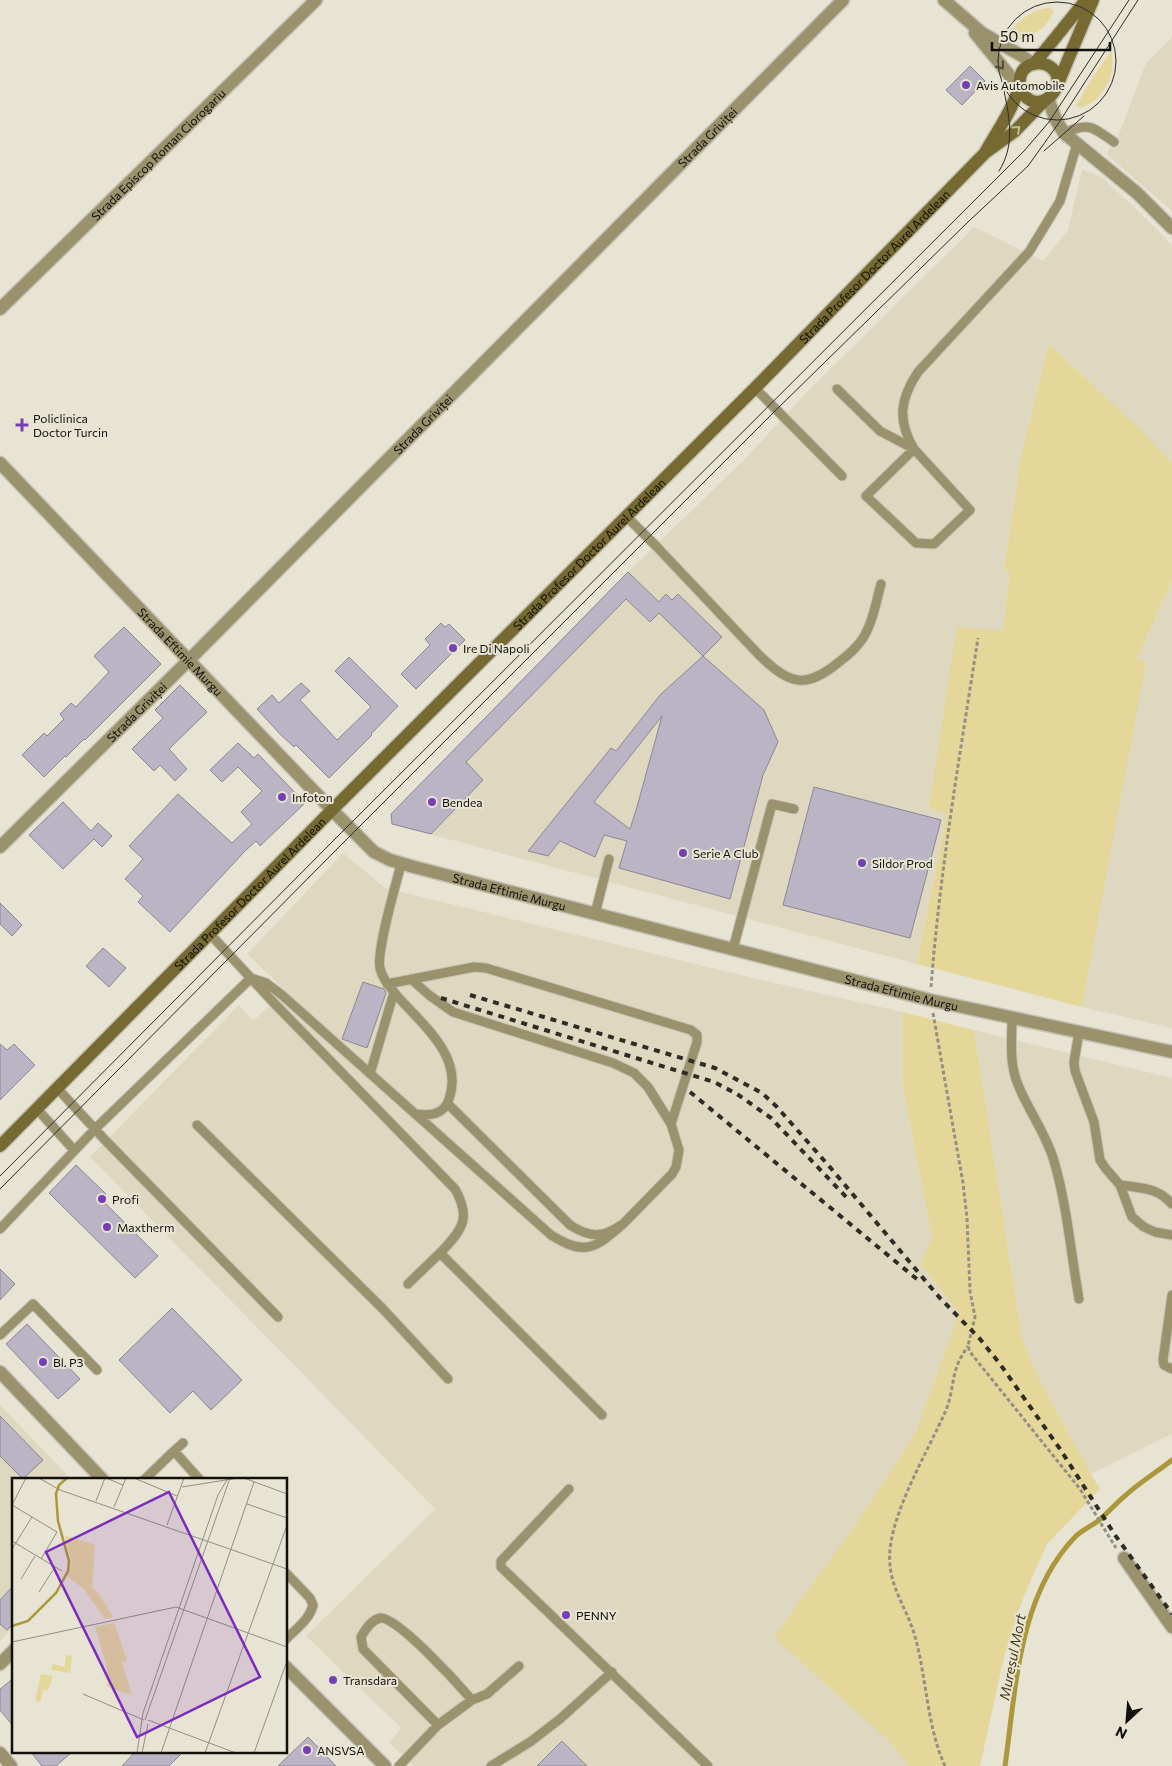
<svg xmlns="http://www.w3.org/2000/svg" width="1172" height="1766" viewBox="0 0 1172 1766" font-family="Commissioner,sans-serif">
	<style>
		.built { fill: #ded8c0 }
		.green { fill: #e5d699 }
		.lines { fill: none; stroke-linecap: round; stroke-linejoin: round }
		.stream { stroke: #ac973b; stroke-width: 5 }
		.building { fill: #bab4c4; stroke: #8b8695; fill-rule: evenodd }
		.service-casing { stroke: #c5c2b3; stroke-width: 11 }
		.minor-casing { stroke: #c5c2b3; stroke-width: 15 }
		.tertiary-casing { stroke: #c5c2b3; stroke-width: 15 }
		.secondary-casing { stroke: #c5c2b3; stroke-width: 15 }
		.path { stroke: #949184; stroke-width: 3; stroke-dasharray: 4 2.5; stroke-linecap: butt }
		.service { stroke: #9a916d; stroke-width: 9 }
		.minor { stroke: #9a916d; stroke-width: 12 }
		.tertiary { stroke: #9a916d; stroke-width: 12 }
		.secondary { stroke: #766931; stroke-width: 12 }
		.tram { stroke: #2e2d25; stroke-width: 1 }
		.rail { stroke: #2e2d25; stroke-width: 4; stroke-dasharray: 6 6; stroke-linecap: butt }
		.oneway { stroke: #4e4a36 }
		.oneway2 { stroke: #c0b99a }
		.poi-dot { fill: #763fb6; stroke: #e8e4d3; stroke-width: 2 }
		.labels { text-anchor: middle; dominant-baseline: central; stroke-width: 4; stroke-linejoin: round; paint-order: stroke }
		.poi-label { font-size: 12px; fill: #100f09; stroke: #e8e4d3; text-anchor: start }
		.street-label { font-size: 12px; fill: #100f09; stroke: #e8e4d3 }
		.water-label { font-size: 14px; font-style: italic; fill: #423912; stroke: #e8e4d3 }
		.inset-river { fill: none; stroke: #ac973b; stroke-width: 2.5 }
		.inset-road { fill: none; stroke: #928f82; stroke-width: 1 }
		.view { fill: #7b2cbf; fill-opacity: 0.15; stroke: #7b2cbf; stroke-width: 2.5 }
		.inset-edge { fill: none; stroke: #100f09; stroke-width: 2.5 }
	</style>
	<rect width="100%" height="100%" fill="#e8e4d3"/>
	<!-- built -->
	<path class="built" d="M1172 37V211L1106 154 1119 134 1146 63Z
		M1082 169 1103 178 1162 234 1172 246V463L1138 427 1049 344 1021 457 1004 570 1010 571 1003 632 958 627 929 808 947 813 917 964 392 824 391 814 628 572 746 458 804 395 974 227 1043 261 1068 230Z
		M1172 581V1028L1082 1007 1145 663 1137 660Z
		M343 853 385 888 761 980 903 1012V1087L932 1237 921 1264 959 1313 916 1432 855 1526 887 1739 910 1766H414L389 1743 401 1728 306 1636 435 1509 90 1157 239 1005 253 1021 286 991 247 954Z
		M974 1030 1172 1078V1434L1091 1474 1038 1377 1022 1339Z
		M0 1405 72 1480H14V1626L0 1641Z"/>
	<!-- green -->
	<path class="green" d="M1048 8 1054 9C1048 30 1028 40 1007 42 1010 24 1031 10 1048 8Z
		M1111 51C1117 75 1105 97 1082 108L1076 106 1092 78Z
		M1049 344 1138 427 1172 463V581L1137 659 1146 662 1082 1007 917 964 947 813 929 808 957 627 1003 631 1010 572 1004 570 1021 457Z
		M903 1012 974 1030 1022 1339 1038 1377 1091 1474 1100 1489 1047 1544 1023 1598 1004 1657 980 1766H910L887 1739 774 1637 855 1526 916 1432 959 1313 921 1264 932 1237 903 1087Z"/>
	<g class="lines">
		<!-- stream -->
		<path class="stream" d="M1005 1766C1016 1689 1018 1595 1076 1536 1083 1530 1091 1526 1098 1521 1108 1513 1116 1503 1126 1495 1140 1482 1157 1472 1172 1460"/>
	</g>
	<!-- building -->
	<path class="building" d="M970 66 985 81 962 105 946 90Z
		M628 572 659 602 666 594 672 600 678 594 722 637 703 656 659 613 650 622 626 599 466 762 483 780 431 834 392 824 391 814Z
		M441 623 445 627 449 624 465 640 416 689 401 674 430 645 425 639Z
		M124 627 161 664 85 740 84 739 66 757 65 756 44 777 22 755 44 733 47 736 64 719 60 714 71 703 76 707 109 672 94 656Z
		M703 656 764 710 778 742 763 775 730 899 619 868 627 841 604 835 595 857 560 841 548 856 528 851 611 748 616 751 661 694ZM662 716 637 807 630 829 594 802Z
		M349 657 398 706 371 734 372 735 329 778 296 745 294 747 280 734 257 709 272 695 279 703 301 683 310 691 300 700 337 740 371 707 335 671Z
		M180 685 207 712 169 749 187 769 175 781 160 765 154 771 132 749 163 718 155 710Z
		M238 743 254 758 258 754 305 803 260 846 256 841 245 851 170 932 138 902 143 896 125 879 143 859 129 846 178 794 232 843 252 824 241 812 262 791 238 767 222 782 210 770Z
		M814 787 941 820 910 938 783 905Z
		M63 802 91 831 98 823 112 836 102 847 94 839 63 869 29 835Z
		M0 903 22 925 12 936 0 924Z
		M103 948 126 968 109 987 86 966Z
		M363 982 384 989 386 993 367 1048 342 1039Z
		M0 1044 7 1050 14 1044 35 1065 0 1100Z
		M76 1165 106 1194 101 1199 158 1256 135 1278 49 1193Z
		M0 1269 15 1284 0 1300Z
		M172 1308 242 1380 211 1410 193 1391 170 1413 119 1360Z
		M27 1324 80 1379 58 1399 6 1344Z
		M0 1416 43 1460 23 1479 0 1456Z
		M14 1585V1623L7 1630 0 1624V1600Z
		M14 1678V1727L0 1710V1689Z
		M308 1737 336 1766H278Z
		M562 1741 587 1766H537Z
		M31 1752H72L56 1766H42Z
		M135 1752H183L169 1766H122Z"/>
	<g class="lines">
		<!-- service casing -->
		<g class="service-casing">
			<path id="service" d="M1064 133C1090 122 1092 127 1114 142
				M755 388 842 476
				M837 389 880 431 914 449 866 496 916 543 934 544 970 510 914 449C897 420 900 399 918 372L1029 252 1060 201 1077 144
				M626 516 657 547 760 656C790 684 805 690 839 662 848 655 857 648 863 638 873 622 876 602 881 584
				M401 864C396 885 376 951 380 968 382 979 391 988 398 997 423 1025 464 1057 449 1099 444 1115 430 1116 415 1114
				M595 914 609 859
				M210 934 273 1002 455 1189C471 1217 463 1229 442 1251 431 1262 419 1273 408 1284
				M733 949 772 804 794 809
				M411 979 429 995 453 1012 613 1063 634 1073 648 1087 671 1124 679 1150 676 1167 672 1174 623 1224C603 1238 590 1238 570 1225L448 1104
				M387 984 474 967 486 968 691 1030 697 1035V1042L671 1124
				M1012 1017C1012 1039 1009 1061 1017 1082 1027 1109 1046 1133 1054 1161 1067 1205 1071 1254 1079 1299
				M1079 1032 1074 1062 1075 1071 1094 1122 1100 1160 1106 1169 1120 1185 1132 1217 1144 1227 1155 1232 1172 1235
				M370 1074 394 992
				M57 1088 106 1141 278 1317
				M37 1109 74 1150
				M197 1125 383 1309 448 1379
				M1120 1185C1141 1188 1157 1187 1172 1204
				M0 1229 95 1129 251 978 266 983 282 995 551 1235C584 1256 595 1249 623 1224
				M440 1253 602 1415
				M1172 1295 1163 1360 1164 1365 1172 1369
				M0 1335 33 1304 97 1370
				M174 1451 183 1443
				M144 1480 174 1451 200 1480
				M569 1489 501 1561V1567L708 1766
				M286 1573 310 1598 313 1605C310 1619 296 1629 286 1639
				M438 1725 363 1649 361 1637C365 1630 371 1620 380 1618 396 1615 459 1685 472 1700
				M399 1766 438 1725 472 1700 487 1694 519 1666
				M491 1766 530 1742 560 1719 612 1672"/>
		</g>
		<!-- minor casing -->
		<g class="minor-casing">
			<g id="minor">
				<path d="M944 0 982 33 1022 56 1033 64"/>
				<path d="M975 33 1019 87"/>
				<path d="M1048 99 1056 120 1064 133 1137 193 1172 228"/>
				<path id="s1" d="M0 309 316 0"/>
				<path id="s2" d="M0 463 332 810 374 852 390 860 414 867 930 1000 1172 1052"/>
				<path id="s3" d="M0 847 189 660 843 0"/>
				<path d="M1124 1558 1172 1627"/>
				<path d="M0 1753 11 1766"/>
			</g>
		</g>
		<!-- tertiary casing -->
		<g class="tertiary-casing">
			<path id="tertiary" d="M0 1372 103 1480
				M0 1664 14 1650
				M286 1667 385 1766"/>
		</g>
		<!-- secondary casing -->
		<g class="secondary-casing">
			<g id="secondary">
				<path d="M1034 64 1086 0"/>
				<path d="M1057 86 1093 0"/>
				<path d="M986 151C997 131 1012 111 1018 90 1021 80 1018 72 1028 66 1033 63 1041 62 1047 65 1077 80 1036 125 1019 87"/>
				<path id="s4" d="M0 1146 332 810 755 388 985 153 1014 132 1044 101"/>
			</g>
		</g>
		<!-- path -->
		<path class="path" d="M931 987C940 870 960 754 978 638
			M933 1013 963 1183 967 1218 970 1291 975 1317 968 1346 970 1352 1080 1489 1116 1548
			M945 1766C926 1724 927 1677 914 1633 907 1610 892 1590 890 1565 885 1521 928 1452 946 1410 952 1396 952 1380 957 1366 960 1358 964 1352 968 1346"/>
		<!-- service -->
		<use href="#service" class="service"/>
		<!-- minor -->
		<use href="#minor" class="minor"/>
		<!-- tertiary -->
		<use href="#tertiary" class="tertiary"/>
		<!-- secondary -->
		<use href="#secondary" class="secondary"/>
		<!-- tram -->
		<path class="tram" d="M998 61a59 59 0 1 1 118 0a59 59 0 1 1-118 0Z
			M1044 151 1084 116
			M999 171C1015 146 1010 119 1004 91
			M0 1176 331 843 1024 151 1049 122 1129 0
			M0 1189 337 849 776 410 969 221 1028 166 1058 124 1138 0"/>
		<!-- rail -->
		<path class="rail" d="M470 995 715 1068 762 1093 777 1107 829 1166 939 1297 980 1339 1000 1364 1060 1449 1115 1535 1172 1614
			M441 998 714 1082 737 1094 771 1118 849 1200
			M690 1092 918 1280"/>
	</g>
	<!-- one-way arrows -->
	<defs><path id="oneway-chevron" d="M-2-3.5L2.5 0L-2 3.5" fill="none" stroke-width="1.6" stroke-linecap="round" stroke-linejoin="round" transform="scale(1.25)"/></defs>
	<use class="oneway" href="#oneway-chevron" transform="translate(1001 66) rotate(52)"/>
	<use class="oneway2" href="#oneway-chevron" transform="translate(1017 129) rotate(-42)"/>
	<!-- markers -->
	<g class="poi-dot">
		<circle cx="966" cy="85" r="5"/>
		<path d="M19.5 417.5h5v5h5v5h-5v5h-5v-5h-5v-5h5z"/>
		<circle cx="453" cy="648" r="5"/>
		<circle cx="282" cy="797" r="5"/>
		<circle cx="432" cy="802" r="5"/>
		<circle cx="683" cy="853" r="5"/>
		<circle cx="862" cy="863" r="5"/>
		<circle cx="102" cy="1199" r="5"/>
		<circle cx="107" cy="1227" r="5"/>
		<circle cx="43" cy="1362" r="5"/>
		<circle cx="566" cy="1615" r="5"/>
		<circle cx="333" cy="1680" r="5"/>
		<circle cx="307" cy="1750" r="5"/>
	</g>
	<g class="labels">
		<!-- poi labels -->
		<g class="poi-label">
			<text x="976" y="85">Avis Automobile</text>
			<text x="33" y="418">Policlinica<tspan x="33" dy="14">Doctor Turcin</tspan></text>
			<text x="463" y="648">Ire Di Napoli</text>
			<text x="292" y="797">Infoton</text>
			<text x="442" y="802">Bendea</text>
			<text x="693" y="853">Serie A Club</text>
			<text x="872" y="863">Sildor Prod</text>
			<text x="112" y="1199">Profi</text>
			<text x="117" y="1227">Maxtherm</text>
			<text x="53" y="1362">Bl. P3</text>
			<text x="576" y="1615">PENNY</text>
			<text x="343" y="1680">Transdara</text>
			<text x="317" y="1750">ANSVSA</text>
		</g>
		<!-- street labels -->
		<g class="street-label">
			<text stroke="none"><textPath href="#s3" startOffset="1002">Strada Griviței</textPath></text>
			<text stroke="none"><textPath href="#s1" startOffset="221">Strada Episcop Roman Ciorogariu</textPath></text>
			<text stroke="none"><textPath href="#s4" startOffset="1240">Strada Profesor Doctor Aurel Ardelean</textPath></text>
			<text stroke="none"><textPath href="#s3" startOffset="598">Strada Griviței</textPath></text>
			<text stroke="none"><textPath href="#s4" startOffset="835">Strada Profesor Doctor Aurel Ardelean</textPath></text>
			<text stroke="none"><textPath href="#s2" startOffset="261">Strada Eftimie Murgu</textPath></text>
			<text stroke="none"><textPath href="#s3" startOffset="192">Strada Griviței</textPath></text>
			<text stroke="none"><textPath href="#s2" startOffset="681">Strada Eftimie Murgu</textPath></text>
			<text stroke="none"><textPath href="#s4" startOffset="355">Strada Profesor Doctor Aurel Ardelean</textPath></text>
			<text stroke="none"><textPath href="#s2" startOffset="1086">Strada Eftimie Murgu</textPath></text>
		</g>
		<!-- water labels -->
		<g class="water-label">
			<text transform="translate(1012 1657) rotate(-79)">Mureșul Mort</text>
		</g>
	</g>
	<!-- overview -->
	<g transform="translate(12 1478)">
		<rect width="275" height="275" fill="#e8e4d3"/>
		<path d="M53 57 83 67 80 110 86 114 101 139 93 141 72 111 56 99 59 84ZM102 145 115 182 110 185 120 217 95 209V189L83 149ZM54 177 60 178 58 195 39 192 41 186 53 189ZM29 196 41 198 36 212H31L28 224 23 223Z" fill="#e5d699"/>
		<path class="inset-river" d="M0 148 16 143 44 115 56 93 57 83 46 43 44 16 47 7 55 0"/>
		<path class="inset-road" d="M27 0 48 12 275 91M94 0 111 7M122 0 165 18M232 0 275 16M170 9 226 0M84 23 93 0M235 26 275 40M0 27 45 54 29 81M0 27 14 0M102 29 114 0M155 47 172 0M0 63 50 93M0 71 20 39M9 101 23 78M27 114 43 89M0 164 164 129 275 169M71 216 132 242M133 242 218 0M136 242 224 275M125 275 131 235 206 17 216 0M130 275 136 246M149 275 242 4M193 275 275 47M242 275 275 183"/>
		<path class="view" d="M157 14 248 199 125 259 34 74Z"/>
		<rect width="275" height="275" class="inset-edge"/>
	</g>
	<!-- north arrow -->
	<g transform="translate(1127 1721) rotate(206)" stroke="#e8e4d3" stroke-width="4" paint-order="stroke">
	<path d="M0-4L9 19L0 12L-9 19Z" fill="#100f09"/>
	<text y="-8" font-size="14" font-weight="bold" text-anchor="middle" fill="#100f09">N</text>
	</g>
	<!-- scale -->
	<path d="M992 42v8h118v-8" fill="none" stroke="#100f09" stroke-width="2.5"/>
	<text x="1000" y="42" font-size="15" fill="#100f09" stroke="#e8e4d3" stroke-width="4" paint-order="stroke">50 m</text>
</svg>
